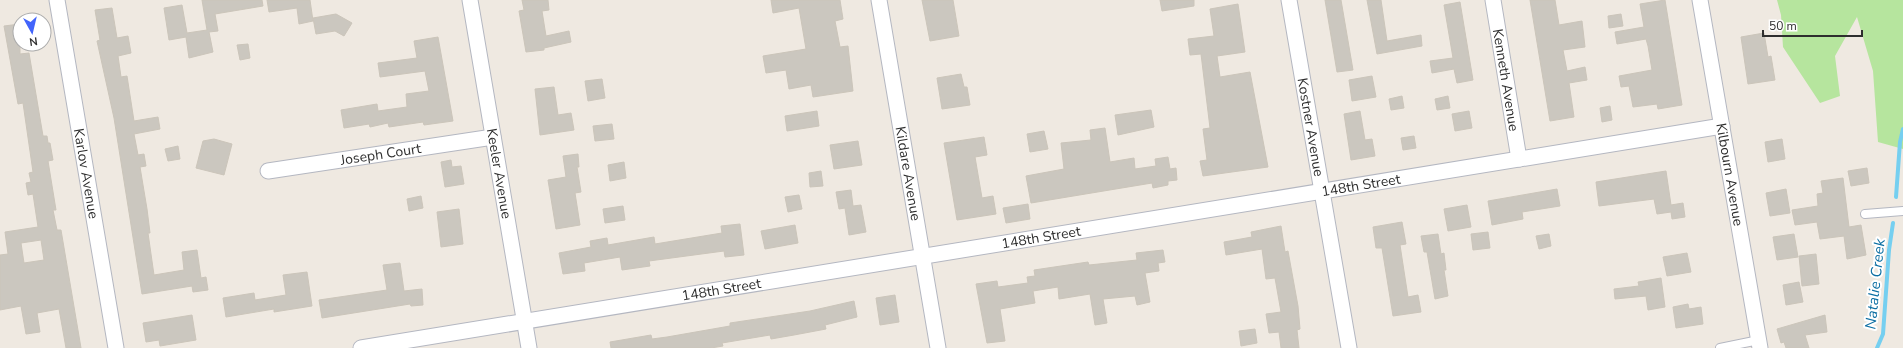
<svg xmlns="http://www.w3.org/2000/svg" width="1903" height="348" viewBox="0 0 1903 348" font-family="'Nunito Sans',sans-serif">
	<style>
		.green { fill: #b6e59e }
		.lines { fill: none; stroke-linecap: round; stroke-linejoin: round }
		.stream { stroke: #75cff0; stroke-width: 4 }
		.building { fill: #cbc7bf; stroke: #cbc5ba; fill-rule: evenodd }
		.lane-casing { stroke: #b4b7c1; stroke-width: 10 }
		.street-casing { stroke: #b4b7c1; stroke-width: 17 }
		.lane { stroke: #fff; stroke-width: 8 }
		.street { stroke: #fff; stroke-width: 15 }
		.labels { text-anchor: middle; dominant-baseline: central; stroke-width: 4; stroke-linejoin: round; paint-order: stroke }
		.street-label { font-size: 14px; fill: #2e2e2e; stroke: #fff }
		.water-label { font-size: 15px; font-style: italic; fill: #0d6fa3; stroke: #fff }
	</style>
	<rect width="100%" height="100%" fill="#efe9e1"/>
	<!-- green -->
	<path class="green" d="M1777 0H1903V149L1878 142 1873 71 1857 17 1835 56 1840 96 1820 103 1783 47 1781 15Z"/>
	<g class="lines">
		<!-- stream -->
		<path class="stream" d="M1896 197 1900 142 1903 129
			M1877 348 1883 334 1889 250 1893 223"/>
	</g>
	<!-- building -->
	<path class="building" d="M202 0H262L263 6 215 14 218 31 209 32 213 52 189 58 186 37 169 40 164 8 182 5 187 33 207 30Z
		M267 0H310L313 21 299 24 297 8 269 12Z
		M522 0H548L549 10 542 11 546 36 569 31 571 42 544 48V50L526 52 519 11 524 10Z
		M771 0H840L843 19 835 21 840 47 848 46 853 91 813 97 811 85 789 89 786 70 766 73 763 56 806 49 799 8 773 13Z
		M922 0H953L959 36 930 41Z
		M1160 0H1194V6L1162 11Z
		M1325 0H1341L1353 70 1337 72Z
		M1367 0H1381L1387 41 1421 35 1422 46 1377 54Z
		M1530 0H1555L1559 25 1582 21 1585 47 1563 50 1567 71 1585 67 1587 80 1569 83 1574 117 1550 121Z
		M1665 0 1682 105 1658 109 1657 104 1633 107 1629 86 1621 87 1619 76 1652 70 1648 46 1646 39 1617 44 1615 32 1644 27 1640 4Z
		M1460 2 1473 80 1457 83 1454 69 1432 73 1430 61 1453 58 1444 5Z
		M1238 4 1245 52 1217 56 1220 77 1250 72 1268 167 1203 176 1200 161 1207 160 1203 129 1210 128 1201 54 1190 55 1188 39 1214 36 1210 9Z
		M112 8 117 38 128 36 131 53 118 56 121 77 127 76 134 121 158 117 160 129 134 134 138 155 144 154 146 166 140 167 147 209 150 233H148L154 275 184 270 182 252 197 250 201 278 206 277 208 290 193 292 192 286 142 294 114 118 97 41 100 40 95 10Z
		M336 14 352 23 344 36 335 31 316 34 313 18Z
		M1621 14 1623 26 1609 28 1608 16Z
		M20 24V54L29 53 43 136H47L48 143H50L53 160 48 161 56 210H53L57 230H61L81 348H66L59 309 37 313 40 332 26 334 21 306 0 310V255L8 254 5 232 38 227 33 194 28 195 26 183 31 182 29 173 33 172 23 103 18 104 4 26ZM41 240 44 260 24 263 21 243Z
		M1764 33 1768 57 1771 56 1775 80 1748 84 1741 37Z
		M438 37 453 121 424 125 423 122 389 127 388 123 370 127 369 124 344 128 341 110 377 104 378 111 407 107 406 94 429 91 425 71 380 77 378 63 417 58 414 41Z
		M248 44 250 58 240 60 237 45Z
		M961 74 964 87H967L970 105 942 109 937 78Z
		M1372 76 1376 97 1352 101 1349 80Z
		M602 79 605 98 588 101 585 81Z
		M554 87 558 115 571 113 574 130 540 135 535 89Z
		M1402 96 1404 108 1391 110 1389 99Z
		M1448 96 1450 108 1437 110 1435 99Z
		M1610 106 1612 120 1602 122 1600 108Z
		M1151 110 1154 127 1118 135 1115 115Z
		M817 111 819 126 787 131 785 116Z
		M1360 111 1365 140 1372 139 1375 156 1351 160 1344 114Z
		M1469 111 1472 128 1455 131 1452 114Z
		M612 124 614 139 595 141 593 126Z
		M1105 128 1110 162 1134 158 1135 169 1156 166 1155 159 1168 157 1170 169 1176 168 1177 180 1168 181V185L1153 188 1152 183 1031 203 1026 176 1064 169 1061 143 1091 140 1090 130Z
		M1044 131 1048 149 1030 152 1027 134Z
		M1414 136 1416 148 1403 150 1401 138Z
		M984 137 987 155 975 157 982 198 993 196 996 214 957 220 944 143Z
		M214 139 232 144 224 175 196 168 203 141Z
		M1782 139 1785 159 1768 162 1765 142Z
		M858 141 862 165 834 169 830 145Z
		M178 146 180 159 168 161 165 149Z
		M578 154 579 167H577L581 192 575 193 580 225 556 229 548 180 566 177 563 156Z
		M451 160 452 167 461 166 464 184 445 187 441 162Z
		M624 162 626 178 610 181 608 165Z
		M1867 168 1869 183 1851 186 1848 171Z
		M821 171 823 186 810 187 809 173Z
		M1666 171 1671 205 1683 203 1685 217 1672 219 1671 212 1657 214 1654 199 1599 206 1596 182Z
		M1843 178 1849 227 1861 225 1866 255 1847 259 1844 236 1820 239 1817 222 1795 225 1792 210 1818 206 1817 194 1823 193 1821 181Z
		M1557 189 1560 206 1522 212 1523 219 1492 225 1488 201Z
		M1786 189 1790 213 1770 216 1766 193Z
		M851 190 853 206 861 205 866 232 849 235 845 208 839 209 836 192Z
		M799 195 802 209 788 212 785 197Z
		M421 196 423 208 409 211 407 199Z
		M1028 204 1030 219 1006 223 1003 208Z
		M1467 205 1471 227 1448 231 1444 209Z
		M623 206 625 220 605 223 603 209Z
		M459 209 463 244 441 247 437 212Z
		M1402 222 1406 244 1400 245 1408 297 1418 295 1421 312 1393 316 1382 248H1376L1373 227Z
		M740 224 744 255 725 257 724 251 649 261 650 266 622 270 620 257 584 263 585 271 563 274 559 253 591 247 590 241 607 238 608 245 654 237 655 244 722 233 721 226Z
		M795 225 798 243 765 249 761 231Z
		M1281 226 1285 252 1288 251 1298 306 1300 329 1297 330 1299 348H1281L1279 332 1269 333 1266 314 1281 312 1275 278 1266 279 1262 249 1226 255 1224 242 1252 237 1251 232Z
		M1488 232 1490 248 1473 250 1471 234Z
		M1438 234 1441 254 1444 253 1446 270H1444L1448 296 1435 299 1427 252H1424L1421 236Z
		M1549 234 1551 246 1539 249 1536 236Z
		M1794 234 1798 257 1777 260 1773 237Z
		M1163 250 1165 262 1158 263 1159 271 1145 273 1150 302 1137 305 1135 296 1103 299 1107 323 1095 325 1090 294 1059 299 1058 287 1033 291 1035 303 1000 309 1005 341 987 343 976 284 997 281 998 287 1028 283 1027 277 1035 276 1034 270 1088 262 1089 265 1137 260 1136 253Z
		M1687 253 1691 272 1667 276 1663 257Z
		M1816 254 1819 284 1802 286 1799 256Z
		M400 263 404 291 422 289 423 305 411 306 410 304 322 318 319 300 387 290 383 265Z
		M307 272 312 306 274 312V309L226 317 223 298 254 293 255 300 286 295 283 275Z
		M1661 278 1665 307 1648 310 1646 296 1615 299 1614 289 1639 286 1638 282Z
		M1799 282 1803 302 1786 305 1783 285Z
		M895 295 899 322 880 325 876 298Z
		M854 301 857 317 825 325 826 329 794 335 771 339 770 335 722 343 723 346 711 348H611L610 342 651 335 652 339 667 337 730 326V323L810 311Z
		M1688 304 1689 309 1701 307 1703 324 1676 328 1673 307Z
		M192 315 196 340 160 346 159 340 146 342 143 323Z
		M1825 315 1827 332 1805 335 1809 348H1786L1784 342 1781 343 1777 329Z
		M1255 329 1257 343 1241 346 1239 331Z"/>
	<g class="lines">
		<!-- lane casing -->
		<g class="lane-casing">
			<path id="lane" d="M1865 214 1903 211
				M1720 348 1759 340"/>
		</g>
		<!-- street casing -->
		<g class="street-casing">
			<g id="street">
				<path id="s1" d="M57 0 116 348"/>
				<path id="s2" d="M470 0 529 348"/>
				<path id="s3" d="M879 0 938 348"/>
				<path id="s4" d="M1289 0 1349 348"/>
				<path id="s5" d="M1493 0 1519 159"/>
				<path id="s6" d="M1700 0 1760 348"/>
				<path id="s7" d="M268 171 493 137"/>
				<path id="s8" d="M361 348 1722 126"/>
			</g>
		</g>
		<!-- lane -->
		<use href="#lane" class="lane"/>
		<!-- street -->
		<use href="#street" class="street"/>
	</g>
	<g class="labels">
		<!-- street labels -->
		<g class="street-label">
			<text stroke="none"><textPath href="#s5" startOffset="81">Kenneth Avenue</textPath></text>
			<text stroke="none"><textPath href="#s4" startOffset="129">Kostner Avenue</textPath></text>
			<text stroke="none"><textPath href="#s7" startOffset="114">Joseph Court</textPath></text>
			<text stroke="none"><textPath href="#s1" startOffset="176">Karlov Avenue</textPath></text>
			<text stroke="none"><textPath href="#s2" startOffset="176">Keeler Avenue</textPath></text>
			<text stroke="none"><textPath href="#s3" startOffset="176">Kildare Avenue</textPath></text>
			<text stroke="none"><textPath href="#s6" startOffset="177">Kilbourn Avenue</textPath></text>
			<text stroke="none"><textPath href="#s8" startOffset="1013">148th Street</textPath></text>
			<text stroke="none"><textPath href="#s8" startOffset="689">148th Street</textPath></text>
			<text stroke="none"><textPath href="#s8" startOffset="365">148th Street</textPath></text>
		</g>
		<!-- water labels -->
		<g class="water-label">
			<text transform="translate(1875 284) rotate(-84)">Natalie Creek</text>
		</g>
	</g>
	<!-- north arrow -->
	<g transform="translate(32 32) rotate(172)"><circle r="19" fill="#ffffff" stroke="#ababab"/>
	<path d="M0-3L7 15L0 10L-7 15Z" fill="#4264fb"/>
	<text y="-6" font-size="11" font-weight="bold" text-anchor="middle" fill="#2e2e2e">N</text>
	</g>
	<!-- scale -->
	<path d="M1763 30v6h99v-6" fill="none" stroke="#2e2e2e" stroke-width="2"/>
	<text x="1769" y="30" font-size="12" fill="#2e2e2e" stroke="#ffffff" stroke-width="3" paint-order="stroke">50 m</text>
</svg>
